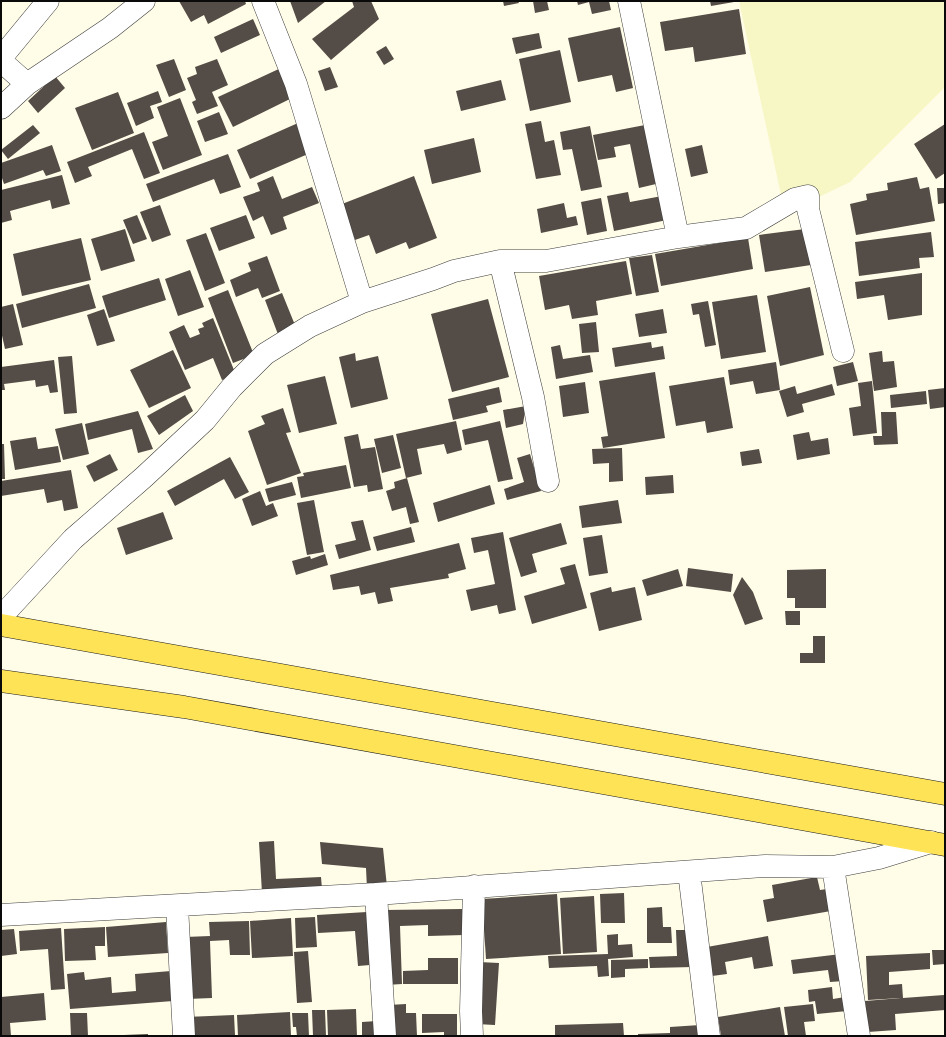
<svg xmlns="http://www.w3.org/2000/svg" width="946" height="1037" viewBox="0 0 946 1037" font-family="'Source Serif 4',serif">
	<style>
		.farmland { fill: #f7f6c5 }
		.building { fill: #544c46 }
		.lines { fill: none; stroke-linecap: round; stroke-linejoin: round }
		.minor-casing { stroke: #3d3d3d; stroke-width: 23 }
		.major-casing { stroke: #1b1b1b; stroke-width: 23 }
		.minor { stroke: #fff; stroke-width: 22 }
		.major { stroke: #ffe357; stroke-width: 22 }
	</style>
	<rect width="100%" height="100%" fill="#fffce7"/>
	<!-- farmland -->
	<path class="farmland" d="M739 1H945V87L850 182 785 213Z"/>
	<!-- building -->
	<path class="building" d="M179 1H245L246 4 208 24 204 15 191 22Z
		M290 1H326L298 23Z
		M352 1H371L379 19 331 60 312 39 354 7Z
		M503 1H518L519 3 504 6Z
		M533 1H547L549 10 535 13Z
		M577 1H609L611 10 592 14 589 2 578 5Z
		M710 1H734V2L711 6Z
		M739 9 746 54 695 62 693 47 665 51 660 22Z
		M253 19 260 35 221 53 214 37Z
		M620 27 633 88 616 92 612 75 578 82 568 38Z
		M539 33 542 48 516 54 512 38Z
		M386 46 394 59 384 65 376 52Z
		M560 50 571 102 530 111 519 59Z
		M174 59 186 90 169 97 156 65Z
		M217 59 228 85 212 92 218 106 197 114 192 102 196 100 187 78 197 74 195 67Z
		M283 67 296 96 233 127 218 97Z
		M330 67 338 87 325 91 318 71Z
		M55 76 65 88 38 113 28 101Z
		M501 80 506 100 461 111 456 91Z
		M158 91 162 102 150 106 154 118 136 126 127 103Z
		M118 92 134 133 92 150 75 108Z
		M180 98 202 155 163 170 152 142 168 136 157 107Z
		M219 112 228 134 205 142 197 121Z
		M541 121 545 142 554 140 561 175 536 179 525 124Z
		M298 123 308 154 250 179 237 150Z
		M945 124V173L936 179 914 144Z
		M33 125 40 133 8 159 1 150Z
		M645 125 656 184 639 188 630 144 614 147 616 157 598 160 593 135Z
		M590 126 602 187 581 191 572 149 563 150 560 132Z
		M144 132 160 173 144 179 132 149 88 167 92 176 75 183 67 162Z
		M474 138 481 172 432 184 424 150Z
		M52 145 61 171 46 176 43 170 4 184 1 175V163Z
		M702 145 708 173 691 177 685 149Z
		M228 154 241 187 220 194 214 179 153 202 146 184Z
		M62 175 70 204 52 209 50 200 10 211 12 220 1 223V190Z
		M273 176 282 199 312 187 319 203 283 217 287 229 271 235 263 216 253 221 243 197 260 191 257 183Z
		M414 176 437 238 409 249 406 242 376 254 369 235 355 240 342 204Z
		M917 177 920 189 929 187 935 221 856 235 850 204 867 200 866 194 888 190 887 183Z
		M937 188H945V203L938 204Z
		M628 192 630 202 662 196 667 220 614 231 607 196Z
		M601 198 607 231 587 235 581 202Z
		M564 203 567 218 576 216 578 225 541 233 537 209Z
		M160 205 171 235 152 242 140 212Z
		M137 215 147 239 133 244 123 220Z
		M246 215 255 238 219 251 210 228Z
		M125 229 135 261 101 271 91 239Z
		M805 229 811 265 765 272 759 235Z
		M931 232 934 257 919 258 920 268 859 276 855 242Z
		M206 233 225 283 205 291 186 240Z
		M81 238 91 280 22 296 13 254Z
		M748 238 753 269 661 286 655 254Z
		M652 255 659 292 636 296 629 258Z
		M267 256 280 291 262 298 258 288 236 297 230 280 251 271 248 263Z
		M626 261 632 294 596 301 598 315 572 319 569 305 545 310 539 276Z
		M190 270 204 307 178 316 165 279Z
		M922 273V315L888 320 884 295 857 299 855 282Z
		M159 278 166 300 109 318 102 296Z
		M89 284 96 308 22 328 16 304Z
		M810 287 824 355 780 366 767 296Z
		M228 290 254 355 233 363 208 298Z
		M282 293 297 330 279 337 265 300Z
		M757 295 766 352 721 359 712 302Z
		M488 299 509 377 452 392 431 314Z
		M708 301 716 345 705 347 699 314 693 315 691 304Z
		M13 304 23 345 5 349 1 331V307Z
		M104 309 115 341 97 346 87 315Z
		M663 309 667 333 639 337 635 314Z
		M213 318 236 375 222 380 213 358 185 370 169 332 184 325 190 338 200 334 198 329 204 327 202 323Z
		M596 322 599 352 582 353 579 324Z
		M651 342 652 348 663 346 665 359 615 367 612 348Z
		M560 345 563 359 590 355 593 372 556 379 551 347Z
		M173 350 191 388 149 408 130 370Z
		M882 351 883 362 894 361 897 387 874 391 869 353Z
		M355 353 356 361 378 356 388 399 351 408 339 357Z
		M72 356 77 413 64 414 58 357Z
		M54 360 58 392 50 393 48 385 36 387 35 380 4 384 5 390H1V367Z
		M776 362 780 390 756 394 753 381 730 385 728 370Z
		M853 362 858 381 837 386 833 367Z
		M655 372 665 438 603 448 601 437 608 436 599 381Z
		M325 376 337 424 299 433 287 385Z
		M724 377 733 428 707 433 705 421 676 426 669 386Z
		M872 381 877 433 853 436 849 408 861 406 858 383Z
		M585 382 589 413 563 417 559 386Z
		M832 384 835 395 802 404 804 412 787 417 779 391 795 386 797 394Z
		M499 387 502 402 486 406 488 412 453 420 448 399Z
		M945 388V407L930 409 928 390Z
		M926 391 927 404 891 408 890 395Z
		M185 395 193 411 159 435 147 416Z
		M526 406 523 424 506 428 503 410Z
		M283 408 291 432 286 433 301 473 267 485 248 431 265 424 261 416Z
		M138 411 153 449 138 453 132 429 88 440 85 424Z
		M881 412H896L898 444 874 445 873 436H882Z
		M456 421 462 450 447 454 444 444 417 449 422 474 406 478 396 434Z
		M500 421 513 479 498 482 488 440 465 445 462 430Z
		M82 423 89 454 63 460 55 429Z
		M809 432 811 441 828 438 830 454 797 460 793 435Z
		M358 434 361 449 375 447 383 489 368 492 367 485 354 487 344 437Z
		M393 435 401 468 382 473 374 439Z
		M36 437 38 449 58 446 61 462 15 470 10 441Z
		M1 444H4L5 479H1Z
		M622 448 623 481 609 482V463L593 464 592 449Z
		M759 449 762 463 742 466 740 452Z
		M110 454 118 470 94 482 86 466Z
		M530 454 541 491 507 500 504 489 524 482 517 458Z
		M230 457 249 492 235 499 224 479 175 506 167 491Z
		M346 465 351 488 301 498 297 477 304 476 303 473Z
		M71 470 78 508 64 511 62 500 47 503 44 489 1 496V481Z
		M673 475 674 493 646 495 645 477Z
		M407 478 419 522 410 524 406 507 392 511 386 491 395 488 394 482Z
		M292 482 296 495 269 502 265 489Z
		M490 485 495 504 438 522 433 503Z
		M260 491 266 506 273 503 278 516 252 526 242 499Z
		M314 500 324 552 307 555 297 503Z
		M618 500 622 523 582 528 579 506Z
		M163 512 173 539 126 555 117 528Z
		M363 520 371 550 339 559 335 545 356 540 351 522Z
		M561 523 567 544 532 554 537 572 521 577 509 538Z
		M411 527 415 542 377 551 373 537Z
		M503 532 516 610 499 614 497 605 471 611 466 590 495 584 488 550 474 553 471 538Z
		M602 535 608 573 589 576 583 538Z
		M459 543 466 569 448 574 449 578 390 588 393 601 378 604 375 592 361 595 359 586 333 590 330 575Z
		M325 554 328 565 296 575 292 561 310 556 311 559Z
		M575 564 587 608 532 624 524 596 565 584 560 568Z
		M688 568 733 574 731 592 686 586Z
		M678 569 683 586 647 596 642 580Z
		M826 569V608H795V598H787V570Z
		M742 577 753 592 763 619 745 625 733 595Z
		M611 587 612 592 635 587 642 620 599 631 590 593Z
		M785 611H800V625H786Z
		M813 636H825V663H800V653H813Z
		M274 841 276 879 321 877 322 889 262 893 259 842Z
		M320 842 383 848 387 887 367 889 366 868 322 864Z
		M817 877 820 890 827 889 831 911 767 922 763 900 774 898 772 885Z
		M624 893 625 923H601L600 894Z
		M557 894 561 954 486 959 482 899Z
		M594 896 597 952 563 954 560 898Z
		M662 907 663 927H671L672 943H647V908Z
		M463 909 464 935 428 936V925L400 926 402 984 386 985 384 910Z
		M367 912 370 965 358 966 355 931 318 933 317 915Z
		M315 917 317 947 296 948 295 918Z
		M291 918 293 956 252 958 250 921Z
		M249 921 250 955H230L229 940 210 941 212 998 187 999 185 937 210 936 209 922Z
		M166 922 168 953 108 957 106 927Z
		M105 927V946H95L96 960 65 961 64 929Z
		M61 928 65 989 51 990 48 949 20 951 19 931Z
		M14 929 17 954 1 956V930Z
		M676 930H691L693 967 650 968 649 957 677 956Z
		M618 934V945L632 944 633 957 608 959 609 976 598 977 597 966 549 968 548 956 608 954 607 935Z
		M768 936 773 966 754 969 752 957 725 962 727 974 712 976 707 947Z
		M932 950H945V964L933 965Z
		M308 951 312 1002 297 1003 294 952Z
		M930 953V969L889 972V985L902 984 903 998 944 995 945 1010 895 1014 896 1030 868 1032 865 1001 901 998 868 1000 866 956Z
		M841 954 844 981 830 982 828 970 793 974 791 960Z
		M428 958H458V984H403V971L428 970Z
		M648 959V968L625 969V977L611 978V960Z
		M479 962 499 963 495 1025 476 1024Z
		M171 971 173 1001 70 1009 67 974 84 972 85 980 111 977 112 993 136 991 135 974Z
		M832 987 833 999 845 997 847 1011 817 1014 815 1001 809 1002 808 990Z
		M44 993 46 1020 10 1023 11 1036H1V997Z
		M406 1004V1013H416L417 1036H390L389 1005Z
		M813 1004 815 1021 804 1022 806 1036H788L784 1007Z
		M780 1007 785 1036H721L718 1017Z
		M356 1009 357 1036H328L327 1010Z
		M312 1010H325L326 1036H313Z
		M290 1012 291 1036H238L237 1015Z
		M70 1013H87L88 1036H71Z
		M292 1013H308L309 1036H297L296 1027H293Z
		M422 1014H457V1036H444V1032L422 1033Z
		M234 1015 235 1035 187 1036 186 1017Z
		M377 1021 378 1036H362V1022Z
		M623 1023 624 1036H555V1025Z
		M700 1025 701 1036H638V1034L670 1033V1027Z
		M148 1034V1036H124V1035Z"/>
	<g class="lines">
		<!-- minor casing -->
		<g class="minor-casing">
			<path id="minor" d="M263 1 296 84 362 302
				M629 1 678 237
				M1 58 48 1
				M1 61 27 84
				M1 108 27 84 110 28 144 1
				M500 261 533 397 548 481
				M1 617 73 539 144 477 205 420 232 387 265 354 310 326 362 302 433 279 454 271 500 261H546L678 237 746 228 795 199 808 196V209L843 351
				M833 867 859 1036
				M689 872 709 1036
				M376 894 385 1036
				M177 906 184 1036
				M1 915 376 894 765 866 833 867 879 858 931 842
				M472 1036 471 1011 474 886"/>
		</g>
		<!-- major casing -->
		<g class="major-casing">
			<path id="major" d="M1 625 945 794
				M1 681 184 707 945 845"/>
		</g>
		<!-- minor -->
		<use href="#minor" class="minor"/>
		<!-- major -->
		<use href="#major" class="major"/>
	</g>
	<!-- border -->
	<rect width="946" height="1037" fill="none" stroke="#0a0a0a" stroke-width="4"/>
</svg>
